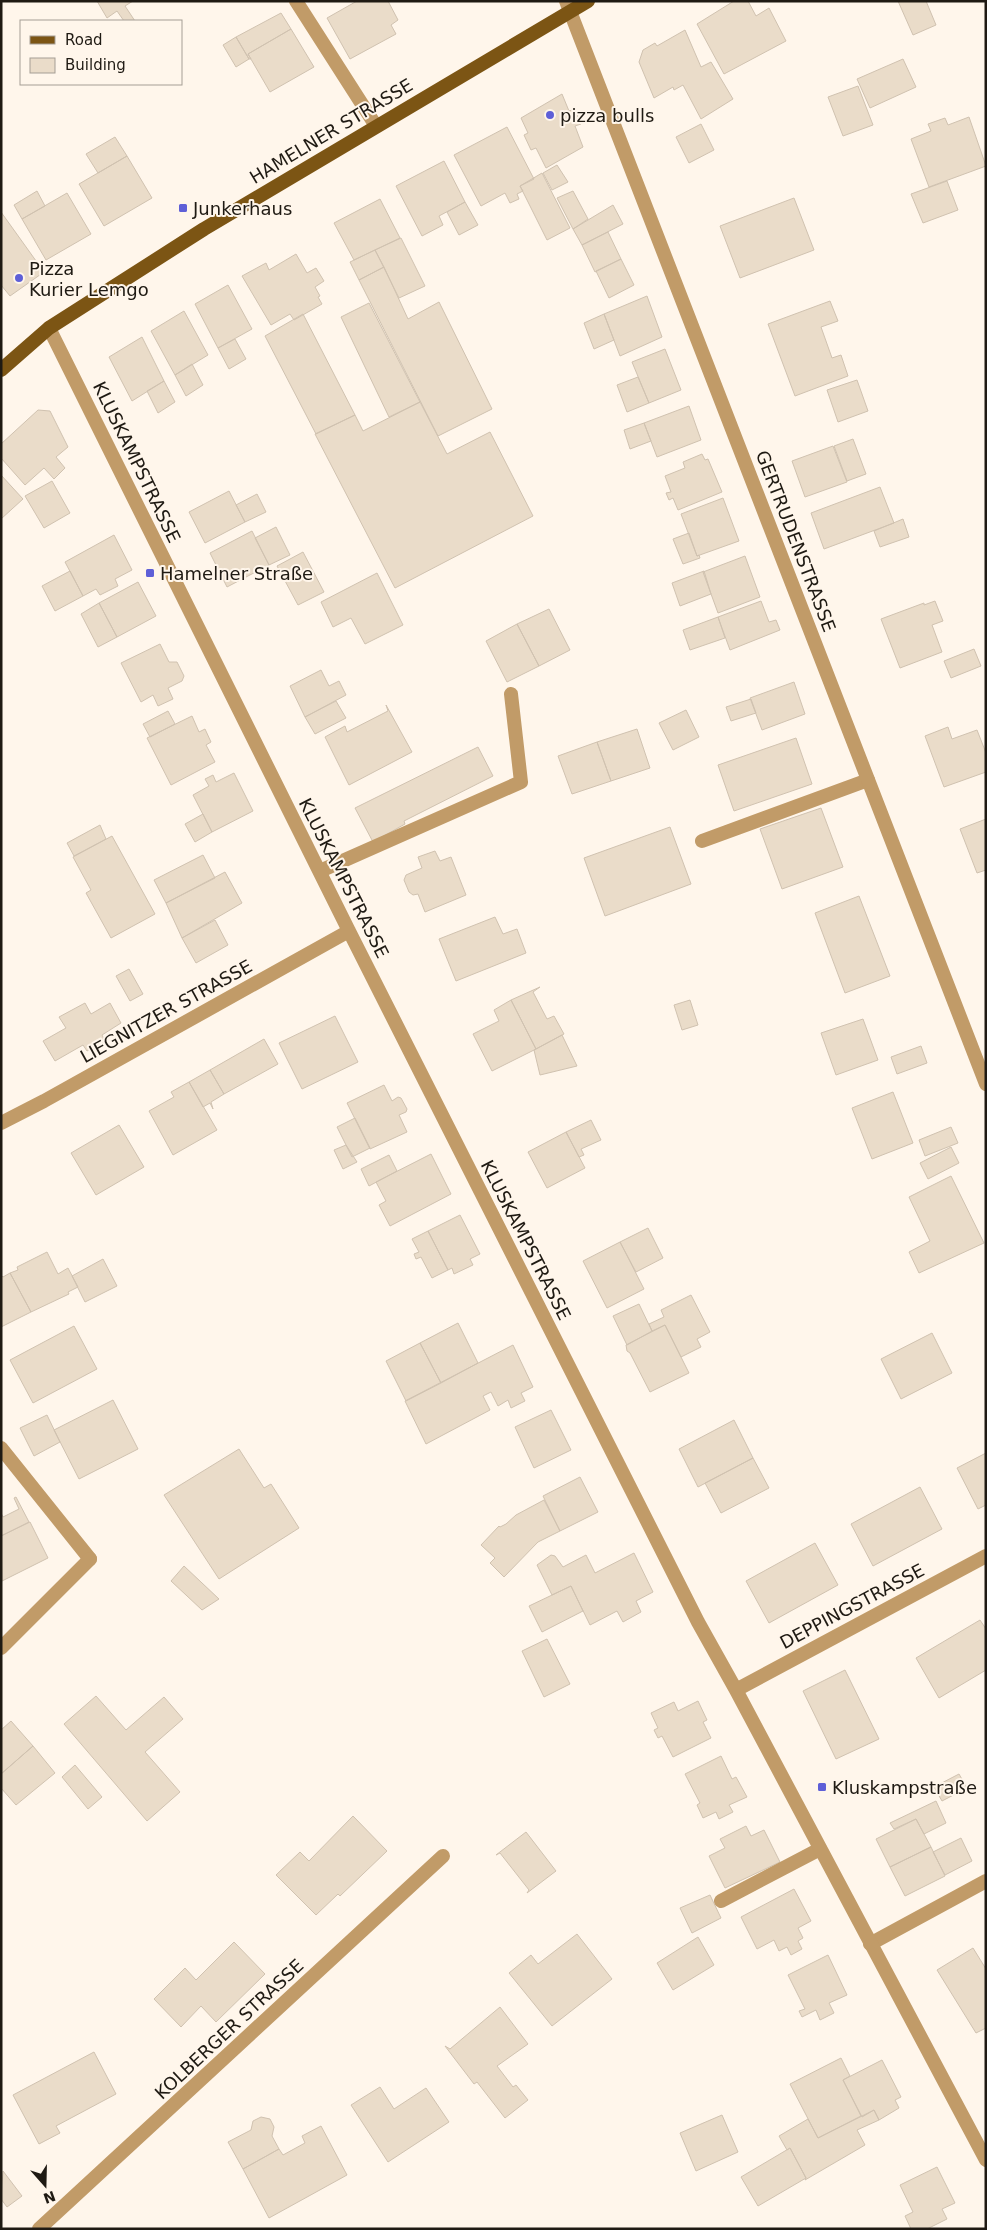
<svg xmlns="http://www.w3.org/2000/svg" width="987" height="2230" viewBox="0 0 987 2230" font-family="'DejaVu Sans',sans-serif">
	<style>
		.building { fill: #eadcc9; stroke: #d0c2b0 }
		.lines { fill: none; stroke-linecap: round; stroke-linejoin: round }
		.service { stroke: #c19b68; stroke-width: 14 }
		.minor { stroke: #c19b68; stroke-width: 14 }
		.primary { stroke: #7c5514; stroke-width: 14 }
		.poi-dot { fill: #5e5fd7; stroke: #fff6eb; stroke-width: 2 }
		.labels { text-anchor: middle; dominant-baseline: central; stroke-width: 4; stroke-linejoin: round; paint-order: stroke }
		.poi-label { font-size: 18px; fill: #1f1a13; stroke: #fff6eb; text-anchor: start }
		.street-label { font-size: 18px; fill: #1f1a13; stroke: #fff6eb }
	</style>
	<rect width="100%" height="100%" fill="#fff6eb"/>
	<!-- building -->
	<path class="building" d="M97 1H133L125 6 135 21H124L117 11 107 18Z
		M357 1H388L398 20 391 25 396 34 350 59 327 18Z
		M734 1H748L756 16 769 8 786 41 724 74 697 24Z
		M898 1H926L936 25 913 35Z
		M281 13 291 29 248 54 251 59H249L236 37Z
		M291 29 314 67 270 92 248 54Z
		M685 30 701 67 711 62 733 99 701 119 683 85 674 90 673 87 654 98 639 62 643 50 655 43 657 46Z
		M236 37 249 59 236 67 223 45Z
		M903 59 916 87 870 108 857 79Z
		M858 86 873 125 843 136 828 97Z
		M562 94 569 111 575 109 581 124 575 126 583 147 546 168 536 148 531 150 524 135 528 133 521 118Z
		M969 117 986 166 929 187 911 139 931 131 928 124 945 118 948 125Z
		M701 124 714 150 689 163 676 137Z
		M507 127 534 179 520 186 523 191 517 194 519 199 510 203 505 193 481 206 454 155Z
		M115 137 127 156 98 173 86 154Z
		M127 156 152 198 104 226 79 184Z
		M444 161 465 202 439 216 443 225 422 236 396 186Z
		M557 165 568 182 552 190 543 173Z
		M542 173 570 228 547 240 520 186Z
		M947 181 958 210 923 223 911 194Z
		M37 191 45 206 22 219 14 205Z
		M573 191 588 219 573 229 557 198Z
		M67 193 91 234 46 260 22 219Z
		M794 198 814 250 740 278 720 226Z
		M380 199 400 238 354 260 334 223Z
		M465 202 478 225 459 235 447 212Z
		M613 205 623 224 582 245 573 229Z
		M1 212 44 272 10 296 1 285Z
		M608 232 621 259 595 272 582 245Z
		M401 238 425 286 399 298 375 250Z
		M375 250 384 267 359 280 350 262Z
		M296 254 307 273 316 268 324 281 315 287 320 296 318 297 322 304 294 320 290 314 271 325 242 276 266 263 269 270Z
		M621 259 634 285 609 298 596 271Z
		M384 267 408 319 439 302 492 409 438 436 359 280Z
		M228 285 252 329 218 348 195 304Z
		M647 296 662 337 620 356 604 314Z
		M830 301 838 321 821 327 832 358 841 355 848 376 795 396 768 324Z
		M369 303 420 402 389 417 341 317Z
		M184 311 208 355 175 375 151 331Z
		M303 314 355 415 316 434 265 336Z
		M604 314 614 340 594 349 584 323Z
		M142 337 164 381 132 401 109 357Z
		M235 339 246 359 229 369 218 348Z
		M665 349 681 390 649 403 632 362Z
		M192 364 203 385 186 396 175 375Z
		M638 377 649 403 627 412 617 385Z
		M857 380 868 411 838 422 827 390Z
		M164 381 175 402 158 413 147 391Z
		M420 402 447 454 490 432 533 516 395 588 315 434 355 415 363 431Z
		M689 406 701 440 657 457 644 423Z
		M38 410 50 411 68 447 56 457 65 468 54 479 44 468 25 485 1 458V444Z
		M644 423 651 441 630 449 624 430Z
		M853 439 866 474 847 481 834 446Z
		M833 446 847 482 805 497 792 461Z
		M702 454 705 460 708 459 722 492 678 510 673 498 669 500 666 493 671 492 665 476 685 468 683 462Z
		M1 475 23 499 1 519Z
		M52 481 70 513 44 528 25 496Z
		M880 487 894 523 824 549 811 513Z
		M229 491 245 522 205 543 189 512Z
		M257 494 266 512 245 522 236 505Z
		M723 498 739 541 697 556 681 514Z
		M903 519 909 537 880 547 874 531Z
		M276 527 290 555 269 565 255 538Z
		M252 531 269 565 227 587 210 553Z
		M689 533 697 556 699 555 700 558 683 564 673 539Z
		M114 535 132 570 115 579 118 586 100 595 96 589 83 596 65 562Z
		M303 552 324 592 298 605 277 566Z
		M745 556 760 597 718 613 703 572Z
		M70 571 83 596 55 611 42 586Z
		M704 571 711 594 680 606 672 583Z
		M377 573 403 625 365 644 351 618 333 627 321 602Z
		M138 582 156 616 117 637 99 603Z
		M761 601 769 622 776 620 780 630 730 650 718 617Z
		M935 601 943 621 932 625 942 652 900 668 881 619 924 603V605Z
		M99 603 117 637 98 647 81 614Z
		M549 609 570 650 539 666 517 624Z
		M718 617 725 638 690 650 683 630Z
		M517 624 539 666 507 682 486 641Z
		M160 644 169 662H177L184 676 182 681 168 688 173 699 158 706 153 695 141 702 121 663Z
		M974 649 981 666 951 678 944 661Z
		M321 670 329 686 339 681 346 695 305 717 290 686Z
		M794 682 805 714 762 730 750 698Z
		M751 699 756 713 731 721 726 707Z
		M336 701 346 718 315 734 305 717Z
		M386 705 412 752 349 785 325 737 345 726 347 732 388 711Z
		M686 710 699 737 673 750 659 723Z
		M168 711 175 724 150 737 143 724Z
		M192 716 199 732 205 729 211 742 206 745 215 762 171 785 147 738Z
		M948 727 952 739 977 730 986 753V772L944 787 925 736Z
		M637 729 650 768 611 781 597 742Z
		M796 738 812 784 734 811 718 765Z
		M597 742 611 781 572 794 558 756Z
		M478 747 493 776 404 821 405 824 373 842 355 808Z
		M234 773 253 811 212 832 193 795 209 786 205 779 213 775 216 782Z
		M821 808 843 867 782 889 760 829Z
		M203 814 212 832 195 842 185 824Z
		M986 819V870L977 873 960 829Z
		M100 825 106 839 74 856 67 843Z
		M670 827 691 884 605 916 584 858Z
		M112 836 155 914 111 938 86 893 91 890 73 857Z
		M435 851 440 861 451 857 466 895 425 912 418 894 413 895 409 892 404 880 406 875 422 868 418 857Z
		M203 855 215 878 166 903 154 880Z
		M225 872 242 903 182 938 166 903Z
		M859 896 890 976 845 993 815 913Z
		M495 917 503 934 517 929 526 953 456 981 439 939Z
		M215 920 228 945 196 963 182 938Z
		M129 969 143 994 130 1001 116 976Z
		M540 987 533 992 547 1019 554 1016 564 1034 536 1049 511 1000Z
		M511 1000 536 1049 492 1071 473 1034 499 1021 494 1010Z
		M690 1000 698 1025 682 1030 674 1005Z
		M85 1003 91 1014 110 1003 121 1023 102 1035 105 1041 87 1051 83 1045 55 1061 43 1041 66 1028 59 1017Z
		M335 1016 358 1062 302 1089 279 1043Z
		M863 1019 878 1060 836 1075 821 1033Z
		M562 1035 577 1066 540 1075 534 1050Z
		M264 1039 278 1064 224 1094 210 1070Z
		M921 1046 927 1063 897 1074 891 1057Z
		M210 1070 224 1094 211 1102 213 1109 210 1103 203 1107 189 1082Z
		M189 1082 217 1130 173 1155 149 1111 174 1097 171 1092Z
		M384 1085 392 1101 398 1097 401 1098 407 1109 406 1112 399 1115 407 1132 370 1149 347 1103Z
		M893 1092 913 1143 872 1159 852 1108Z
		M355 1118 370 1148 352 1157 337 1127Z
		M591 1120 601 1140 581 1149 584 1155 579 1157 566 1132Z
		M119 1125 144 1167 96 1195 71 1153Z
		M951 1127 958 1143 925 1156 919 1140Z
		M566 1132 585 1168 547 1188 528 1152Z
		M346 1145 357 1162 343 1169 334 1150Z
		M951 1147 959 1163 928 1179 920 1163Z
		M431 1154 451 1194 390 1226 379 1205 386 1201 376 1182Z
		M389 1155 397 1171 369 1186 361 1169Z
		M951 1176 984 1243 919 1273 909 1252 930 1241 909 1197Z
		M460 1215 480 1254 470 1259 473 1265 454 1274 452 1268 448 1270 428 1231Z
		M648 1228 663 1258 636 1272 620 1242Z
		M428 1231 448 1270 432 1278 421 1257 416 1259 414 1254 419 1252 412 1239Z
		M620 1242 644 1289 607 1308 583 1261Z
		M47 1252 58 1274 68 1268 78 1287 68 1292 69 1294 31 1312 10 1273 18 1270 17 1267Z
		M103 1259 117 1286 85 1302 72 1276Z
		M10 1273 31 1312 1 1327V1275L3 1277Z
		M691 1295 710 1332 697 1339 701 1347 681 1357 665 1325 652 1331 649 1324 664 1317 661 1310Z
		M639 1304 652 1331 627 1345 613 1316Z
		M458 1323 478 1363 441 1383 420 1343Z
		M665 1325 689 1373 650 1392 630 1353 627 1351 626 1345Z
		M74 1326 97 1369 33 1403 10 1360Z
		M932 1333 952 1373 901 1399 881 1359Z
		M420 1343 441 1383 406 1401 386 1361Z
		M513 1345 533 1387 521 1393 525 1401 511 1408 508 1400 498 1406 491 1392 483 1396 490 1410 426 1444 405 1401Z
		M113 1400 138 1449 79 1479 54 1430Z
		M551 1410 571 1450 534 1468 515 1427Z
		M47 1415 60 1442 34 1456 20 1428Z
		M734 1420 753 1458 698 1487 679 1449Z
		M239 1449 264 1488 271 1484 299 1528 219 1579 164 1495Z
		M986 1453V1505L978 1509 957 1468Z
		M753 1458 769 1488 721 1513 705 1483Z
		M580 1477 598 1512 560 1531 543 1496Z
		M920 1487 942 1529 873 1566 851 1524Z
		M16 1497 29 1522 1 1536V1513L3 1517 19 1509 14 1498Z
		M544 1500 560 1531 538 1542 504 1577 490 1563 495 1558 481 1545 499 1526 500 1527 506 1524 516 1515Z
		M30 1522 48 1558 2 1581 1 1536Z
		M815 1543 838 1585 769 1623 746 1581Z
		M634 1553 653 1592 636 1601 641 1612 623 1622 617 1611 590 1625 571 1586 552 1595 537 1565 551 1555 555 1556 563 1567 586 1555 595 1573Z
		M184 1566 219 1599 202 1610 171 1581Z
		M571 1586 583 1611 542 1632 529 1606Z
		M980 1620 986 1629V1670L939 1698 916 1658Z
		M547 1639 570 1684 544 1697 522 1651Z
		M845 1670 879 1739 836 1759 803 1691Z
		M96 1696 126 1730 164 1697 183 1719 145 1752 180 1792 147 1821 64 1724Z
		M698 1701 707 1720 703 1722 711 1738 673 1757 662 1736 658 1738 654 1730 658 1728 651 1713 674 1702 678 1711Z
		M11 1721 33 1746 1 1774V1730Z
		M33 1746 55 1773 16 1805 1 1788V1774Z
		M721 1756 732 1779 736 1777 747 1797 729 1805 733 1812 719 1819 716 1812 703 1818 697 1805 700 1803 685 1774Z
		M75 1765 102 1797 88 1809 62 1777Z
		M959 1774 967 1788 942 1801 934 1787Z
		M936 1801 946 1823 924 1834 916 1819 894 1829 890 1823Z
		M353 1816 387 1851 340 1896 338 1894 316 1915 276 1875 300 1852 309 1861Z
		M916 1819 931 1847 890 1867 876 1839Z
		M746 1826 751 1836 764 1830 780 1862 725 1888 709 1856 725 1848 720 1839Z
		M526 1832 556 1871 527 1893 529 1890 500 1853 496 1855Z
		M961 1838 972 1861 945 1875 933 1852Z
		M931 1847 945 1876 905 1896 890 1867Z
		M794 1889 811 1921 798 1928 803 1938 798 1941 802 1949 791 1955 787 1947 779 1951 774 1940 757 1949 741 1917Z
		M710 1895 721 1918 692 1933 680 1908Z
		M577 1934 612 1979 552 2026 509 1973 531 1955 538 1964Z
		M698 1937 714 1965 673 1990 657 1963Z
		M234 1942 265 1974 216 2022 201 2006 181 2027 154 1999 185 1968 196 1980Z
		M973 1948 986 1969V2028L976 2033 937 1970Z
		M828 1955 847 1995 829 2003 834 2013 820 2020 816 2010 802 2017 799 2011 805 2009 788 1975Z
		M500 2007 528 2044 497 2066 513 2087 516 2085 528 2100 505 2118 477 2082 474 2084 445 2046 450 2049Z
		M94 2052 116 2094 56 2126 60 2133 39 2144 13 2095Z
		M841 2058 850 2076 843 2080 861 2116 818 2138 790 2084Z
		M882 2060 901 2097 895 2100 899 2108 879 2120 874 2110 862 2117 843 2080Z
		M380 2087 394 2109 426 2088 449 2122 388 2162 351 2105Z
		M874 2110 879 2120 857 2130 865 2145 805 2180 806 2178 790 2148 787 2150 779 2136 808 2119 818 2138Z
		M722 2115 738 2152 696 2171 680 2133Z
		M261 2117 270 2119 274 2127 272 2136 279 2149 243 2169 228 2142 251 2130 253 2121Z
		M321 2126 347 2175 269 2218 243 2169 279 2149 283 2155 305 2143 302 2136Z
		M790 2148 806 2178 758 2206 741 2177Z
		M937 2167 955 2203 942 2209 947 2219 927 2229H911L905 2216 913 2212 900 2185Z
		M3 2171 22 2196 7 2207 1 2199Z"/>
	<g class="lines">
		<!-- service -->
		<path class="service" d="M296 1 376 126
			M702 841 868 780
			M320 871 521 782 511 694
			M1 1448 90 1559
			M721 1901 820 1849
			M870 1944 986 1881"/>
		<!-- minor -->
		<path class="minor" d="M566 1 986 1084
			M49 328 349 931 698 1622 736 1690 986 2160
			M1 1123 44 1101 349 931
			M1 1648 90 1559
			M736 1690 986 1556
			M39 2229 443 1856"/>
		<!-- primary -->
		<path class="primary" d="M1 370 49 328 204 229 588 1"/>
	</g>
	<!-- markers -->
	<g class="poi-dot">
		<circle cx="550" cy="115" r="5"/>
		<rect x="178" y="203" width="10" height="10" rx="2.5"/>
		<circle cx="19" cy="278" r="5"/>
		<rect x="145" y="568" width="10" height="10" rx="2.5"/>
		<rect x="817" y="1782" width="10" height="10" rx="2.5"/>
	</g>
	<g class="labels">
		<!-- poi labels -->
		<g class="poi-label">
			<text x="560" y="115">pizza bulls</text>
			<text x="193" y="208">Junkerhaus</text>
			<text x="29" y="268">Pizza<tspan x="29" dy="21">Kurier Lemgo</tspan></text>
			<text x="160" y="573">Hamelner Straße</text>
			<text x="832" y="1787">Kluskampstraße</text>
		</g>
		<!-- street labels -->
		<g class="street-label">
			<text transform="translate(331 131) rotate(-31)">HAMELNER STRASSE</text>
			<text transform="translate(137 462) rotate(64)">KLUSKAMPSTRASSE</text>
			<text transform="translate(796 541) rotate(69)">GERTRUDENSTRASSE</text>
			<text transform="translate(344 878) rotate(63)">KLUSKAMPSTRASSE</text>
			<text transform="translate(166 1011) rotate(-29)">LIEGNITZER STRASSE</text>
			<text transform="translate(526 1240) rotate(63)">KLUSKAMPSTRASSE</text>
			<text transform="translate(852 1606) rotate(-28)">DEPPINGSTRASSE</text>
			<text transform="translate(229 2029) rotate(-43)">KOLBERGER STRASSE</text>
		</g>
	</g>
	<!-- border -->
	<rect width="987" height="2230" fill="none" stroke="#1f1a13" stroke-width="5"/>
	<!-- legend -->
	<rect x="20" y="20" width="162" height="65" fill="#fff6eb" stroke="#a59e95"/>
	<rect x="30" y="36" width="25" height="8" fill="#7c5514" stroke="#a59e95"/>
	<text x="65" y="45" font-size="15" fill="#1f1a13">Road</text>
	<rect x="30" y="58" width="25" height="15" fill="#eadcc9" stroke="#a59e95"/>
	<text x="65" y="70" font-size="15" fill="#1f1a13">Building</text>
	<!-- north arrow -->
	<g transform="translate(45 2185) rotate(160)" stroke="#fff6eb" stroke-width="4" paint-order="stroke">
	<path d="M0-4L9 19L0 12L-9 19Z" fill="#1f1a13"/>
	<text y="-8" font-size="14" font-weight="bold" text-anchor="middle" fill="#1f1a13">N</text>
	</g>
</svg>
